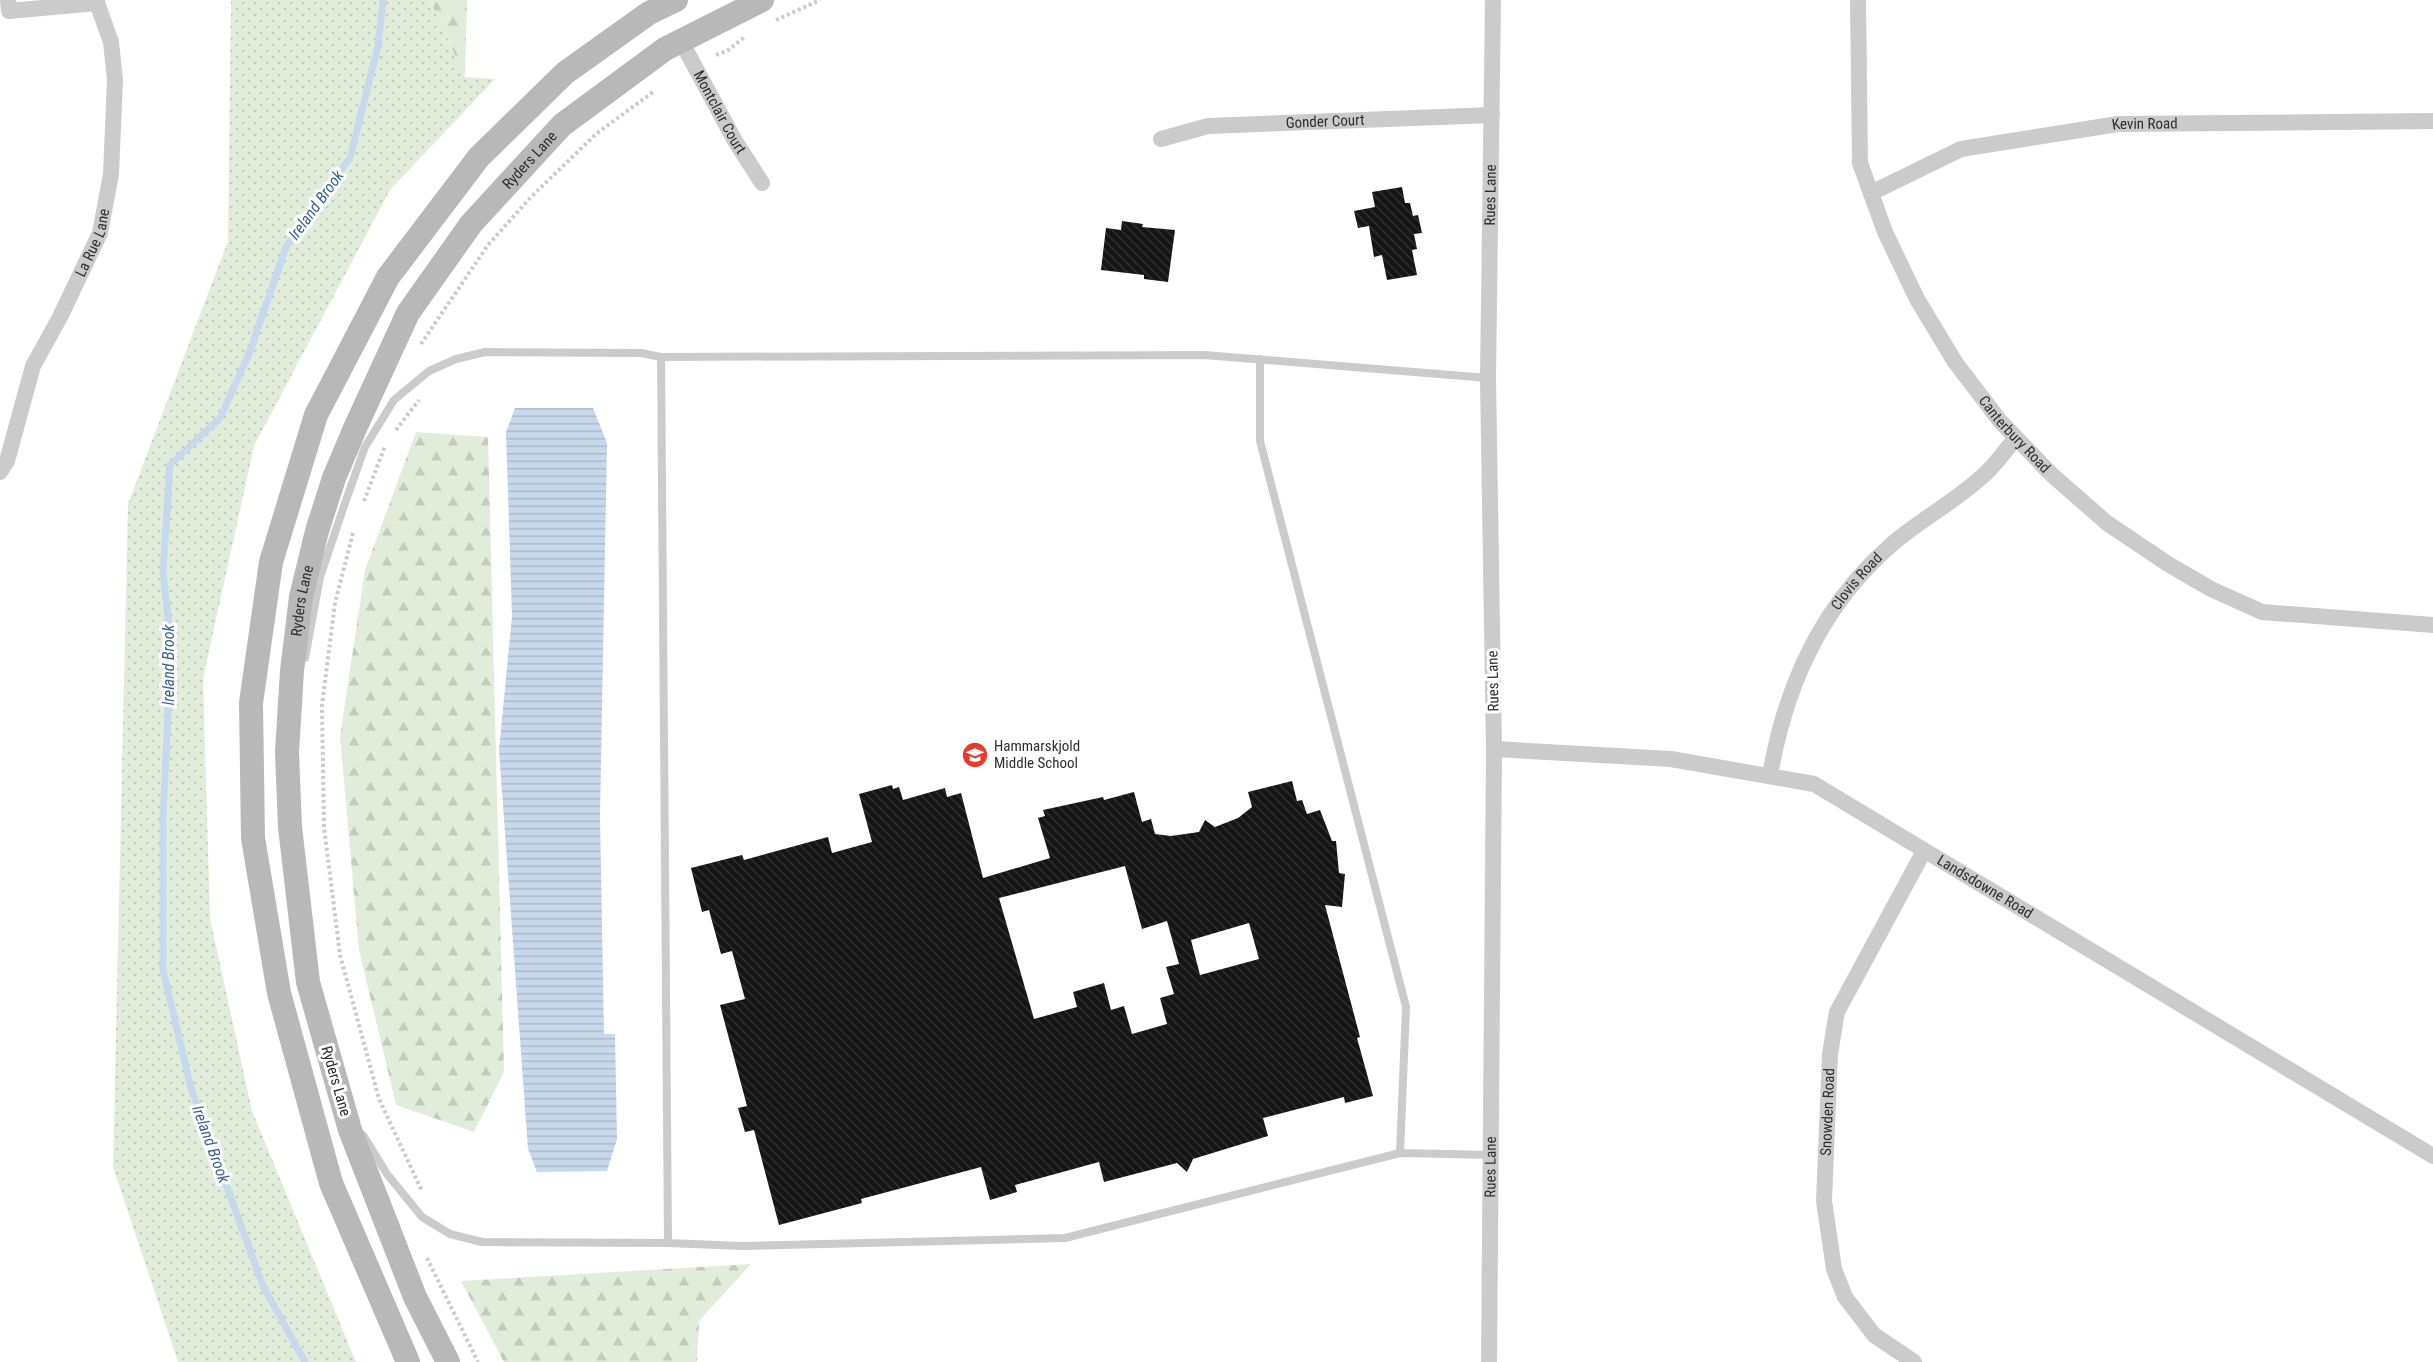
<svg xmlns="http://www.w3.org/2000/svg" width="2433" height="1362" viewBox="0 0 2433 1362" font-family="'Roboto Condensed',sans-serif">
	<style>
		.grass { fill: url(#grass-dots) }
		.forest { fill: url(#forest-firs) }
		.water { fill: url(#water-rules) }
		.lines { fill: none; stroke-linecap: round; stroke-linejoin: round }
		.stream { stroke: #c7d8ec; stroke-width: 7 }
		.building { fill: url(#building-back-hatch); fill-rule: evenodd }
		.path { stroke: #cbcbcb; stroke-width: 4; stroke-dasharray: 3 3; stroke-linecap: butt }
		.lane { stroke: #cbcbcb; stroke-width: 8 }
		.street { stroke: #cbcbcb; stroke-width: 16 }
		.secondary { stroke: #b8b8b8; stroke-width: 24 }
		.labels { text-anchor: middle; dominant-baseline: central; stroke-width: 6; stroke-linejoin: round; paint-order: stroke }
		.street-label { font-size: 15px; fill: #2e2e2e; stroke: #fff }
		.poi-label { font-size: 15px; fill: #2e2e2e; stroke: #fff; text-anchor: start }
		.water-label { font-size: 16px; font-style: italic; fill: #3a6392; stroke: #fff }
	</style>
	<defs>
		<pattern id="grass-dots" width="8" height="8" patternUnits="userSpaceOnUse" patternTransform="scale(1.5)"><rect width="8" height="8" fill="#e2ecdb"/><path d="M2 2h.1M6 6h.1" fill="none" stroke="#c2cbbc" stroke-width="1.8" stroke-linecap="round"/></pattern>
		<pattern id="forest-firs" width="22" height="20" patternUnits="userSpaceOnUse" patternTransform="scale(1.5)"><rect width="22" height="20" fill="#e2ecdb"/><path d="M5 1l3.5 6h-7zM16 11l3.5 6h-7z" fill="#c2cbbc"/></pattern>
		<pattern id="water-rules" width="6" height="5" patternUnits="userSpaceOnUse" patternTransform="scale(1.5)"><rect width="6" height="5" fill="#c7d8ec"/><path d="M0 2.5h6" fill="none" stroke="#abbacb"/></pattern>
		<pattern id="building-back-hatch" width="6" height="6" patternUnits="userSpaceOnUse" patternTransform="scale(1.5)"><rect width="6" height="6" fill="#151515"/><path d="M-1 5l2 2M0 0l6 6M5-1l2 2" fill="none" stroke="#2f2f2f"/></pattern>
	</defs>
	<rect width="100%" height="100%" fill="#fff"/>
	<!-- grass -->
	<path class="grass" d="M231 0H430L465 77 495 79 390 190 254 446 203 679 210 918 252 1111 356 1362H178L113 1167 128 504 228 241Z"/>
	<!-- forest -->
	<path class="forest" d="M430 0H467L465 77Z
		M416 432 488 437 504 1072 474 1132 396 1105 359 950 340 736 365 570Z
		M751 1264 699 1321 697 1362H504L461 1281Z"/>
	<!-- water -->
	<path class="water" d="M515 408H593L607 443 600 816 604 1034H615L617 1139 607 1171 537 1172 528 1149 499 750 512 616 506 432Z"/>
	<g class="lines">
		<!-- stream -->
		<path class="stream" d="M305 1362 263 1286 191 1088 163 970V818L171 646 163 572 170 465 220 418 249 354 286 247 350 158 378 46 383 0"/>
	</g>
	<!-- building -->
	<path class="building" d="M1402 187 1405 203H1410L1413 216 1418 215 1422 233 1414 234 1417 249 1412 250 1417 275 1387 280 1382 255 1374 257 1369 226 1358 228 1354 211 1375 207 1372 192Z
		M1122 221 1143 224 1142 227 1175 230 1168 282 1144 279V275L1101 270 1106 228 1121 230Z
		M1292 781 1297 801 1302 800 1307 814 1320 810 1332 841H1336L1339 873 1345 874 1342 907 1325 905 1360 1037 1357 1038 1373 1096 1345 1103 1344 1097 1263 1118 1268 1136 1193 1159 1187 1172 1177 1163 1104 1182 1099 1162 1015 1185 1017 1192 990 1200 981 1167 861 1199 862 1203 779 1225 754 1130 745 1132 738 1108 747 1106 720 1005 745 999 732 951 721 954 709 910 702 912 691 868 742 855 744 860 828 837 832 853 872 842 859 794 892 785 893 789 899 787 903 800 945 788 947 797 961 793 983 878 1050 858 1038 818 1045 816 1043 810 1103 797 1104 800 1134 792 1142 822 1151 819 1155 834 1171 836 1199 832 1205 820 1215 827 1238 818 1252 807 1248 792ZM1125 866 1142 929 1167 921 1179 964 1166 967 1174 994 1160 998 1167 1024 1132 1034 1124 1006 1111 1010 1104 983 1073 992 1077 1007 1034 1019 999 898ZM1249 923 1259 959 1200 975 1191 940Z"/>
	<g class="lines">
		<!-- path -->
		<path class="path" d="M776 20 820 0
			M716 55 727 51 746 36
			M421 344 488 245 531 197 596 134 653 92
			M396 430 419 400
			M364 501 385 446
			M353 533 335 603 322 705 324 827 340 955 379 1099 422 1191
			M427 1258 478 1362"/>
		<!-- lane -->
		<path class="lane" d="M1260 359V441L1406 1007 1400 1153
			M1488 378 1204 355 661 357 668 1243 742 1246 1065 1238 1400 1153 1491 1155
			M305 658 320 577 345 503 365 447 394 400 429 371 456 359 485 352 641 353 661 357
			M363 1135 387 1174 422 1217 450 1234 482 1242 668 1243"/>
		<!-- street -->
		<g class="street">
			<path d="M8 0 9 11 97 3"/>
			<path id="s1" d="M1858 0 1860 163 1885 232 1917 299 1955 362 2000 421 2051 474 2107 523 2168 564 2211 589 2262 612 2433 625"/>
			<path id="s2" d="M681 41 735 141 762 183"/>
			<path id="s3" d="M1161 139 1208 126 1492 115"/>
			<path id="s4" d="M1871 193 1961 149 2118 124 2433 121"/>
			<path id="s5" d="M0 472 7 461 33 366 60 317 100 233 111 174 115 80 111 42 96 0"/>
			<path id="s6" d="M1494 749 1671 759 1814 784 2433 1156"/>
			<path id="s7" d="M1770 776C1785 686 1821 606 1891 545 1921 519 1958 500 1986 473 1997 463 2006 449 2016 438"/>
			<path id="s8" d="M1489 1362 1494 749 1488 378 1493 0"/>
			<path id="s9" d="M1914 1362 1874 1335 1845 1297 1834 1269 1824 1201 1830 1054 1837 1012 1924 851"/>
		</g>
		<!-- secondary -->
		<g class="secondary">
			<path d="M408 1362 331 1183 279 993 253 838 251 703 271 562 316 415 388 277 479 157 565 73 649 13 676 0"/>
			<path id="s10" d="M448 1362 415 1297 350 1130 308 982 290 827 287 752 292 671 301 597 317 531 334 478 356 426 408 313 471 224 562 125 665 49 762 0"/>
		</g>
	</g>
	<!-- icons -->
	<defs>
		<g id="school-disc" transform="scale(1.35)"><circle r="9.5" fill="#e83a2d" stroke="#fff"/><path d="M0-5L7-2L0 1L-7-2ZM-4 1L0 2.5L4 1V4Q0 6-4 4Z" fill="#fff"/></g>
	</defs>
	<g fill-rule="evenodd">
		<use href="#school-disc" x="975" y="755"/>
	</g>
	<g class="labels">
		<!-- street labels -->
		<g class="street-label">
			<text stroke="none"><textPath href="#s2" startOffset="81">Montclair Court</textPath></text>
			<text stroke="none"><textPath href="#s3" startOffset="166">Gonder Court</textPath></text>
			<text stroke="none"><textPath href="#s4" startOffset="286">Kevin Road</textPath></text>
			<text stroke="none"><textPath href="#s10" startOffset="1293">Ryders Lane</textPath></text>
			<text stroke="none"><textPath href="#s8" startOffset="1167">Rues Lane</textPath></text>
			<text stroke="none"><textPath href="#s5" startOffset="249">La Rue Lane</textPath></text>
			<text stroke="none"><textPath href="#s1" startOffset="478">Canterbury Road</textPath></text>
			<text stroke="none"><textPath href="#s7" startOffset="216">Clovis Road</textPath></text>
			<text stroke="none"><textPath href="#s10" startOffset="789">Ryders Lane</textPath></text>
			<text transform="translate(1493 681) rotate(-91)">Rues Lane</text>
			<text stroke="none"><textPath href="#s6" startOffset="522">Landsdowne Road</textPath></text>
			<text transform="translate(336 1081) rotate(74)">Ryders Lane</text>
			<text stroke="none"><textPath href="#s9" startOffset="284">Snowden Road</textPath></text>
			<text stroke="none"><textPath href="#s8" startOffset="195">Rues Lane</textPath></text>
		</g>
		<!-- poi labels -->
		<g class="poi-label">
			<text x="994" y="746">Hammarskjold<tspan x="994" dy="17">Middle School</tspan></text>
		</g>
		<!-- water labels -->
		<g class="water-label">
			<text transform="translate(316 205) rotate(-54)">Ireland Brook</text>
			<text transform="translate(168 665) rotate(-90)">Ireland Brook</text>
			<text transform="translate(211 1144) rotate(70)">Ireland Brook</text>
		</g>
	</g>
</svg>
